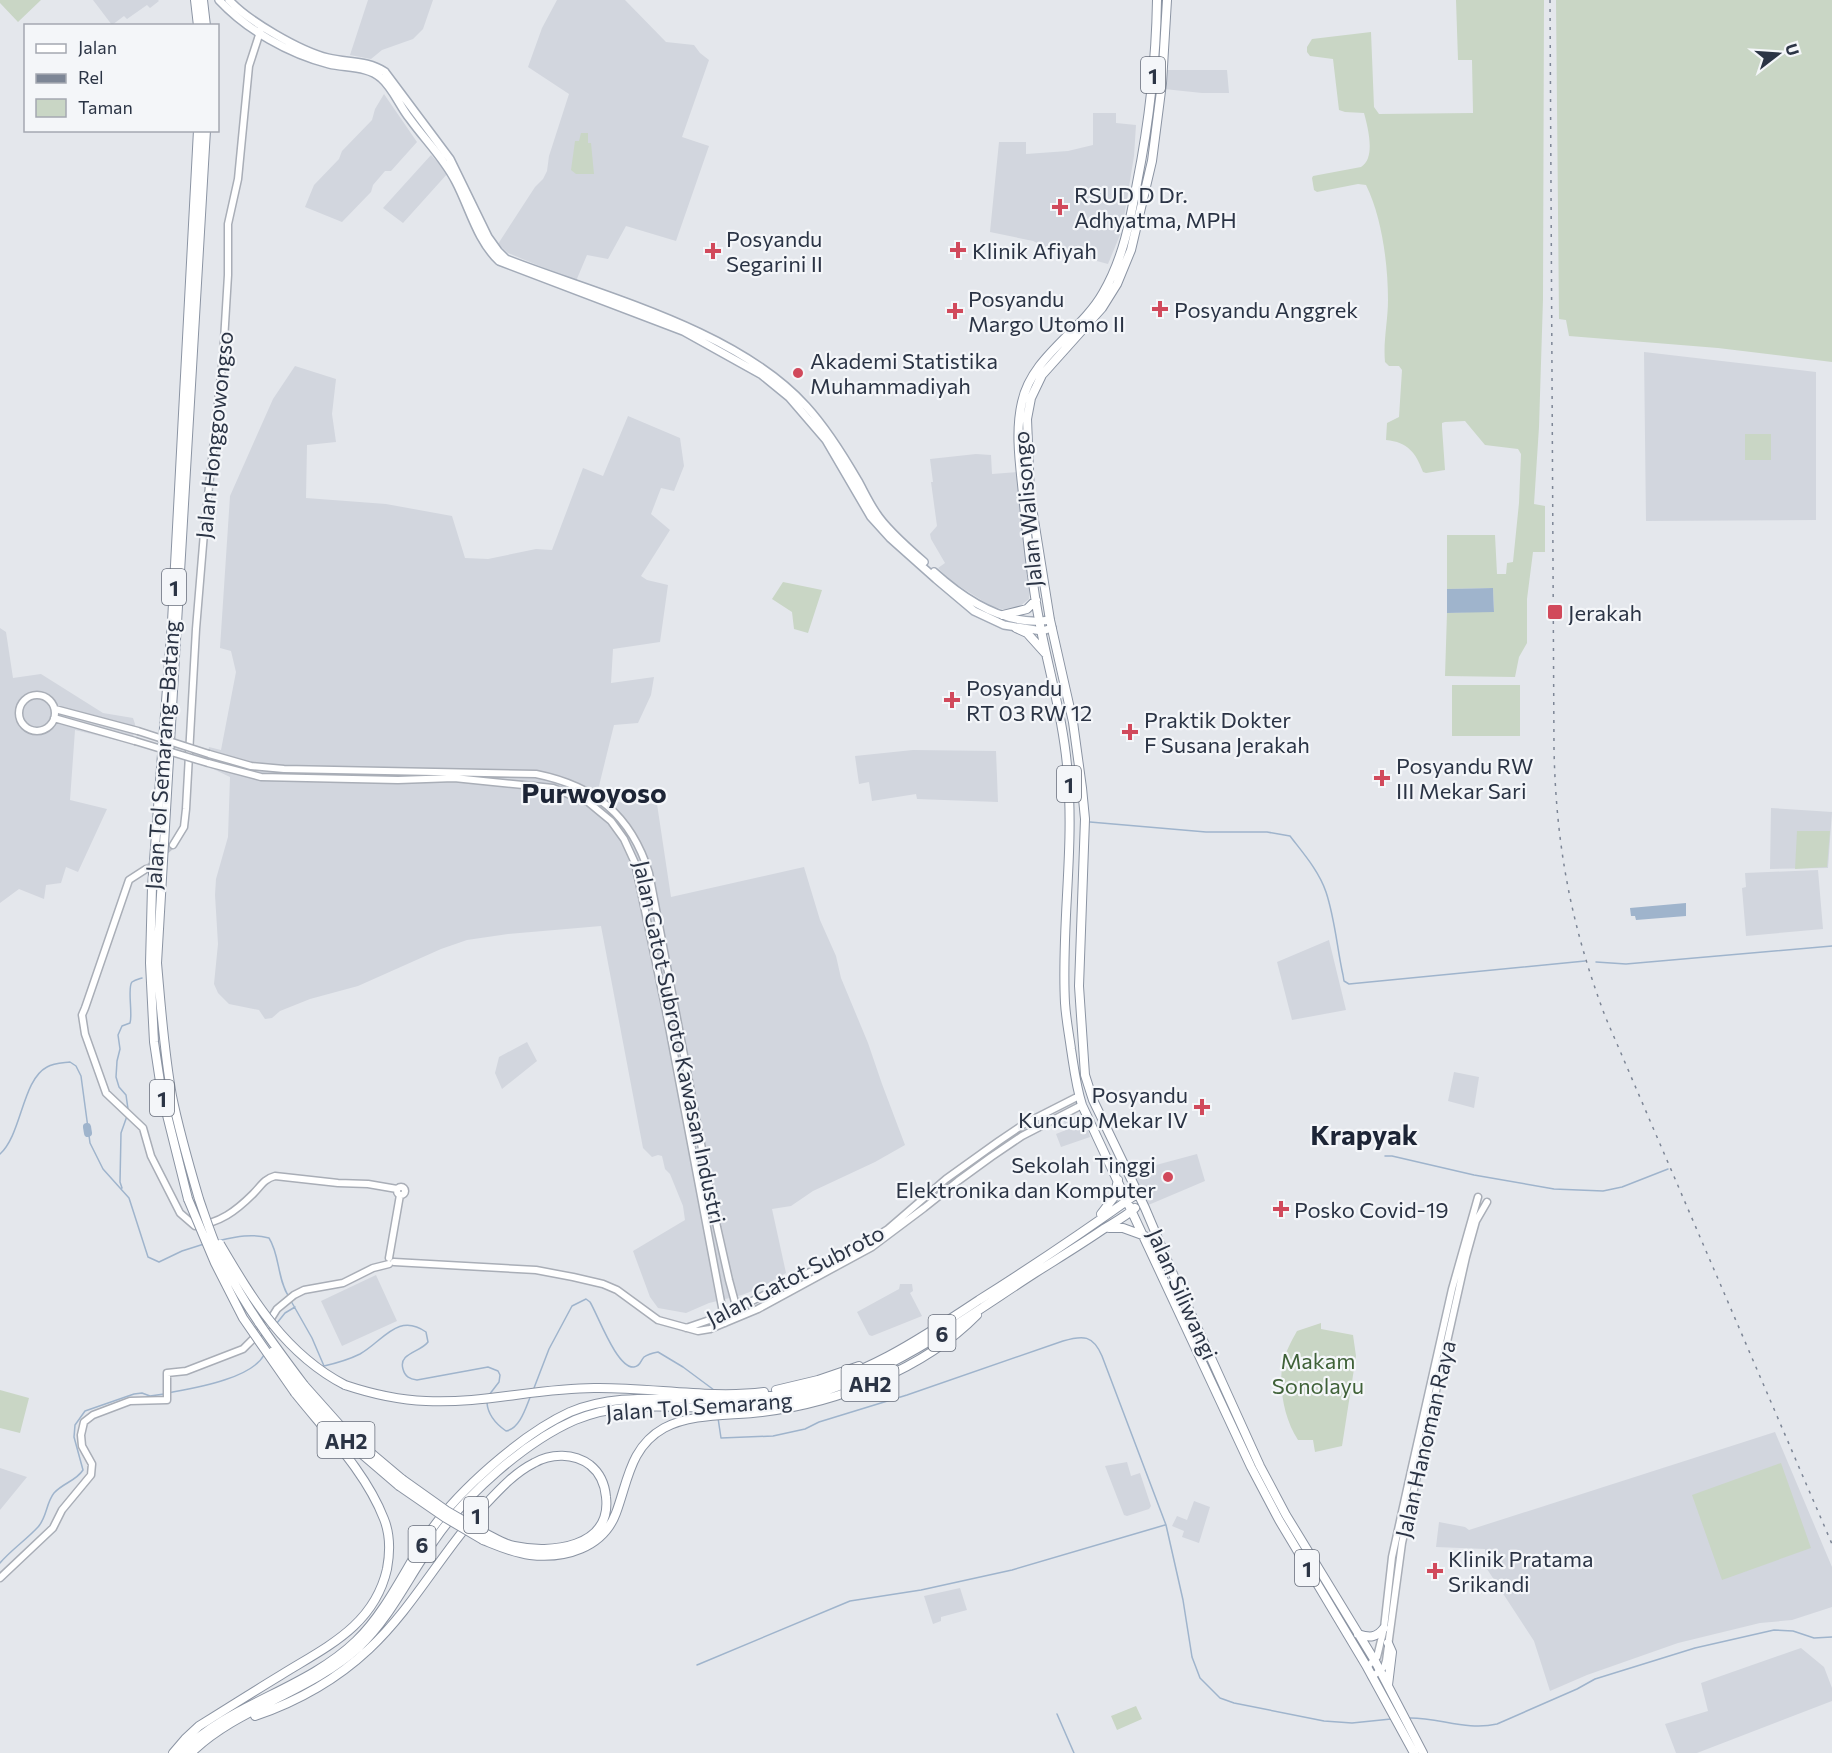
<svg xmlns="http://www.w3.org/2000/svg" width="1832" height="1753" viewBox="0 0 1832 1753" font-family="Commissioner,sans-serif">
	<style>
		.built { fill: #d2d6de }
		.green { fill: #c9d6c5 }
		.water { fill: #9fb4cc }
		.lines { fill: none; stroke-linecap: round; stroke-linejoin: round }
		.stream { stroke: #9fb4cc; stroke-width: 1.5 }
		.river { stroke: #9fb4cc; stroke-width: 8 }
		.secondary-tunnel { stroke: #bfc3cb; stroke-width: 6; stroke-dasharray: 6 3; stroke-linecap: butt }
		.secondary-casing { stroke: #a9aeb7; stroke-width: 9 }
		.primary-casing { stroke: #a3abb8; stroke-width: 10 }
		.highway-casing { stroke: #8b94a3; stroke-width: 10 }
		.secondary { stroke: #fff; stroke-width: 6 }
		.primary { stroke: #fff; stroke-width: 7 }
		.highway { stroke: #fff; stroke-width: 8 }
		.rail { stroke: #7d8696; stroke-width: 1.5; stroke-dasharray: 3 6; stroke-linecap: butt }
		.secondary-bridge-casing { stroke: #a9aeb7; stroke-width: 9; stroke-linecap: butt }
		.highway-bridge-casing { stroke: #8b94a3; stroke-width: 10; stroke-linecap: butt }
		.secondary-bridge { stroke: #fff; stroke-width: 6 }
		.highway-bridge { stroke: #fff; stroke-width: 8 }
		.poi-dot { fill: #d1495b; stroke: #f4f6f9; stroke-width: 2 }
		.labels { text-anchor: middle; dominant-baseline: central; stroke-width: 4.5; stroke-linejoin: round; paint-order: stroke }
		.shield { fill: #f4f6f9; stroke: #676e7b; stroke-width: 1.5 }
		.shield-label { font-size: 21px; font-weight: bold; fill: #2b3445 }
		.poi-label { font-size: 22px; fill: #2b3445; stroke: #f4f6f9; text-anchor: start }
		.street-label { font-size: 22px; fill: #2b3445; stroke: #f4f6f9 }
		.park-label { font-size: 22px; fill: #3f6138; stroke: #f4f6f9 }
		.district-label { font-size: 28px; font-weight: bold; fill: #1d2536; stroke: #f4f6f9 }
	</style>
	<rect width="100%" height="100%" fill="#e4e7ec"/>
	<!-- built -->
	<path class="built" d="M93 0H158L159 1 150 8 147 5 127 19 124 16 112 25Z
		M368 0H433L423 29 413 39 382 50 371 59 350 55Z
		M557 0H625L666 42 694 45 700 53 709 60 682 137 709 146 676 241 626 226 608 259 587 255 576 281 508 253 498 244 535 187 543 179 547 171 549 156 569 94 528 67 542 28Z
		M1166 70H1227L1229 93H1202L1164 89Z
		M384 94 417 142 391 171H385L373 185 371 192 342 222 305 207 314 185 339 159 342 151 372 120 375 109Z
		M1093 113H1116V123L1136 125 1134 156 1122 230 1108 264 1048 248 1033 241 990 232 999 142H1026V154L1068 151 1093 145Z
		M431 155 448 173 403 223 383 208Z
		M1644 352 1816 372V520L1646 521Z
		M295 366 336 379 332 414 336 442 307 445 306 498 386 504 452 516 465 558 488 559 536 549 552 550 583 468 603 476 628 416 680 438 684 466 674 491 661 488 651 514 670 530 641 576 647 580 668 585 660 642 613 649 611 683 654 677 651 695 638 723 614 725 598 790 612 802 657 804 671 897 804 867 820 920 836 956 841 978 868 1043 882 1084 905 1145 875 1162 813 1191 791 1206 772 1209 786 1273 760 1288 742 1295 709 1303 686 1313 658 1308 650 1297 633 1251 685 1220 683 1206 670 1174 665 1169 662 1156 658 1155 652 1157 643 1148 601 926 508 934 467 940 441 949 358 986 310 999 280 1011 272 1018 265 1019 259 1010 229 1004 218 993 214 984 218 944 215 895 216 879 228 837 230 777 205 765 209 747 221 750 236 672 231 651 220 648 230 496 273 399Z
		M976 454 991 455 992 474 1018 472 1029 590V599L1015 610H1005L991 606 951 581 938 568 945 563 931 539 930 534 937 526 931 482H933L930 459Z
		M0 628 6 632 13 678 41 674 103 713 133 718 135 724 132 744 75 730 70 800 107 809 78 872 66 867 61 883 46 885 44 899 19 889 0 903Z
		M913 750 996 751 998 802 917 799 916 794 872 801 869 782 859 784 855 756Z
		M1771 808 1832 812 1828 868 1770 869Z
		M1818 870 1823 929 1746 936 1742 888 1746 887 1745 873Z
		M1329 940 1346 1010 1292 1020 1277 962Z
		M527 1042 537 1061 502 1089 495 1073 499 1057Z
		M1454 1072 1479 1077 1474 1108 1448 1101Z
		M1080 1116 1083 1128 1087 1127 1090 1137 1061 1147 1056 1134 1066 1130 1064 1121Z
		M1197 1154 1205 1181 1146 1206 1130 1172Z
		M376 1275 397 1321 342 1346 321 1301Z
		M900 1284H912L913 1291 910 1293 922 1316 872 1336 869 1335 857 1312 899 1289Z
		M1775 1432 1832 1567V1607L1792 1620 1760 1623 1678 1643 1587 1675 1550 1691 1534 1641 1487 1569 1485 1549 1436 1547 1439 1522 1465 1527 1469 1530Z
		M1127 1462 1131 1476 1140 1473 1151 1506 1149 1509 1127 1516 1124 1515 1105 1466Z
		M0 1468 27 1477 0 1510Z
		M1194 1501 1210 1507 1199 1543 1182 1537 1184 1531 1172 1526 1177 1516 1187 1520Z
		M960 1588 967 1610 941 1617V1621L933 1624 924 1596Z
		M1801 1648 1824 1667 1832 1688V1701L1697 1753H1676L1665 1724 1708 1711 1701 1683Z"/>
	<!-- green -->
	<path class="green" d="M0 0H41L18 22 0 3Z
		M1456 0H1544L1543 299 1539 427 1534 504 1545 506V552H1533L1527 599V643L1519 657 1515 677 1445 676 1447 613 1494 611 1493 588 1447 589V535H1495L1497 574H1506L1507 563 1513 562 1519 503 1521 454 1518 449 1485 445 1465 421 1445 422 1442 423V427L1445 470 1426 473 1423 472C1416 453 1408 442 1386 440L1387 423 1399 417 1402 370 1399 366H1389L1385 362C1383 341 1388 321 1388 300 1388 265 1382 217 1366 185L1358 184 1317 192 1314 190 1312 178 1313 176 1361 167C1376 158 1368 128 1364 113L1345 112 1339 110 1333 59 1310 56 1307 52V47L1312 39 1371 32 1374 107 1379 114 1473 113 1472 60H1458Z
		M1556 0H1832V362L1718 348 1569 336 1566 320 1559 319Z
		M581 133H588V143H591L594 174H576L571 170 575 141H579Z
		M1745 434H1771V460H1745Z
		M783 582 822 590 808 633 794 629 792 612 772 599Z
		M1452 685H1520V736H1452Z
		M1797 831H1830L1827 867 1795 869Z
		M1321 1323V1329L1353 1335 1356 1356 1342 1446 1315 1452 1313 1440H1298C1284 1419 1278 1386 1283 1362 1286 1351 1292 1340 1297 1331Z
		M0 1390 29 1398 20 1433 0 1428Z
		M1781 1463 1811 1548 1722 1580 1692 1495Z
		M1136 1706 1142 1719 1117 1730 1111 1716Z"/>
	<!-- water -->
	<path class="water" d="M1493 588 1494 612 1447 613V589Z
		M1686 903V916L1636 920 1635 916H1631L1630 908Z"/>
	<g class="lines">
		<!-- stream -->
		<path class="stream" d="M1090 822 1206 832H1267L1290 836C1303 853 1319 871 1326 892 1335 919 1337 948 1343 975L1344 981 1349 984 1585 961
			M1596 962 1626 964 1832 946
			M128 1109 126 1095 119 1087 116 1077 117 1061 120 1049 118 1035 122 1026 130 1023C133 1014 127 987 132 982 135 980 139 979 142 978
			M0 1154C22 1134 22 1080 47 1067 54 1063 63 1063 70 1062L76 1066 81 1076 90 1143 103 1169 129 1198 148 1257 159 1262 182 1251 204 1244
			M1385 1156H1392L1474 1175 1554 1189 1603 1191 1622 1187 1668 1169
			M122 1188 120 1182 121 1133 127 1116
			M217 1241C235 1237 251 1233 269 1238 280 1255 277 1279 289 1297
			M291 1301 312 1338 324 1366C337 1363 348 1360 360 1354 383 1341 398 1312 426 1332L428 1342C421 1352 398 1353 403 1369 405 1377 410 1379 417 1380L488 1367 498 1371 500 1375 499 1382 489 1395
			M277 1323 285 1313 295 1307
			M534 1388 549 1349 572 1306 586 1299 590 1302C598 1315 617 1369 634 1367 641 1366 640 1361 644 1357 648 1354 653 1353 658 1352L683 1367 714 1390
			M168 1393C194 1388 251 1379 264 1355
			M487 1403C488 1415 496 1424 506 1431 520 1429 526 1407 531 1395
			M718 1418 721 1438 773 1436 805 1429 819 1422 907 1395 1063 1341C1083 1335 1093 1335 1102 1356L1166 1525 1183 1600 1192 1657 1200 1678 1220 1698 1234 1703 1324 1721 1352 1723 1391 1719
			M0 1563C11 1550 26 1540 38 1527 47 1517 46 1503 54 1493 63 1483 76 1481 83 1470L74 1437 75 1425 85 1411 134 1394 142 1393 150 1396 164 1394
			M697 1665 850 1601 921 1590 1012 1570 1165 1525
			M1057 1714 1074 1753
			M1408 1718C1438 1717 1466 1731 1497 1724L1577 1689 1595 1679 1695 1648 1774 1630 1793 1631 1814 1638 1832 1637"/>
		<!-- river -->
		<path class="river" d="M87 1127 88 1133"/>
		<!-- secondary-tunnel -->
		<path class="secondary-tunnel" d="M146 869 173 845"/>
		<!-- secondary casing -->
		<g class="secondary-casing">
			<path id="secondary" d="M19 713a18 18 0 1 1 36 0a18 18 0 1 1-36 0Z
				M55 709 138 731
				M54 718 135 741
				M209 754 251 766 284 769 536 774C595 786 631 815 649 873L717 1227 729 1280 739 1317
				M208 763 261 777 398 780 454 778 553 788 588 802 611 821 624 839 635 863 665 1006 725 1323
				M173 845 184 827 186 809 196 629 204 533 223 357 228 275V224L238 179 249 66 261 29
				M146 869 129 880 85 1008 82 1015 85 1034 106 1093 143 1128 151 1156 180 1213 195 1226C220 1223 236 1211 253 1194 261 1186 264 1179 275 1176L338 1183 368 1184 397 1189
				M397 1191a4 4 0 1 1 8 0a4 4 0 1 1-8 0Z
				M389 1258 400 1195
				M394 1262 536 1270 573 1277 603 1284 617 1290 658 1320 698 1331 710 1329 758 1309 872 1247 924 1208 958 1181 991 1157 1022 1136 1082 1105
				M686 1328 724 1315 854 1250 888 1229 946 1179 999 1141 1024 1124 1079 1096
				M0 1578 53 1528 62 1510 91 1475 92 1464 82 1446 81 1435 84 1422 93 1415 130 1401 167 1400V1373L186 1371 243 1349 267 1325 277 1309 294 1295 304 1290 343 1283 373 1268 389 1264
				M1367 1667 1377 1657 1384 1628 1392 1557 1411 1471 1452 1289 1478 1197
				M1372 1677 1384 1667 1386 1661 1402 1543 1466 1257 1476 1221 1487 1202"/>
		</g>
		<!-- primary casing -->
		<g class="primary-casing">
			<path id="primary" d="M219 0C247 30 289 54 329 64 345 68 368 66 381 78 393 88 400 107 410 119 425 140 444 158 456 182 470 209 477 240 499 261L683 331 762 375 789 397 826 440 871 517 890 538 936 579 974 611 1004 625 1042 631 1052 628
				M229 0C248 21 300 51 328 58 348 63 367 60 385 72L450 159 488 237 498 251 506 259C601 296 736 329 806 406 827 429 843 455 858 481 864 492 869 503 876 513 886 529 909 549 924 562
				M934 572C965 600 1007 627 1050 620"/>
		</g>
		<!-- highway casing -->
		<g class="highway-casing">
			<path id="highway" d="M195 0 198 26
				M203 0 206 26
				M1157 0C1156 62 1149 123 1137 183 1130 221 1123 259 1103 293 1081 332 1032 356 1022 402 1015 432 1020 464 1023 494 1027 536 1031 578 1039 620 1049 672 1065 725 1068 778 1074 853 1061 928 1065 1003 1066 1019 1069 1034 1071 1049 1074 1068 1076 1086 1082 1105L1251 1467 1279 1520 1367 1667 1414 1753
				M1167 0 1162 83 1152 161 1131 250 1117 284 1102 308 1042 375 1031 398 1027 419 1030 495 1050 620 1073 722 1082 788 1085 819 1079 986 1085 1075 1093 1100 1145 1208 1173 1274 1260 1466 1286 1515 1375 1661 1423 1753
				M1003 615 1027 609 1036 600
				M1016 628 1027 633 1045 653
				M188 1199 162 1095 154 1042 150 963 152 887 172 622 198 130
				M199 1199C189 1165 179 1131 172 1096 164 1052 161 1008 157 963L206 130
				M1101 1214 1114 1197 1118 1180
				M1109 1228H1123L1145 1236
				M304 1385 345 1431 402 1479
				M345 1385C372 1394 398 1400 426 1401 482 1404 538 1388 594 1388 649 1387 710 1399 764 1392
				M299 1389 343 1438 399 1486
				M776 1390 818 1380 859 1366
				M483 1540C498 1546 513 1553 530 1555 565 1559 603 1548 616 1513 628 1481 630 1447 664 1428 692 1413 730 1416 762 1412 837 1403 924 1369 977 1315
				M1358 1634C1370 1638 1376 1638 1384 1628
				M1388 1685 1392 1652 1388 1643
				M255 1716C296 1702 337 1679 369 1649 413 1608 442 1552 483 1507 498 1491 514 1473 534 1463 551 1453 574 1453 590 1465 600 1473 605 1485 606 1497 612 1548 550 1554 514 1546 504 1544 495 1538 485 1533
				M173 1753 185 1739 199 1726C226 1709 253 1692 281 1675 326 1647 374 1626 387 1569 390 1553 390 1534 384 1519 366 1472 326 1432 295 1393
				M181 1753C230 1703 305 1690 356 1641 386 1612 404 1571 427 1536 456 1492 522 1434 570 1412 611 1395 653 1399 696 1399 727 1400 758 1399 788 1393 860 1379 919 1340 979 1300 1033 1266 1086 1230 1138 1193
				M191 1753C238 1707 309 1693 359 1647 390 1618 409 1576 434 1541 465 1495 525 1442 575 1420 637 1394 703 1415 767 1405 869 1390 950 1328 1035 1273 1057 1259 1080 1245 1102 1230 1113 1223 1125 1217 1135 1208"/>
		</g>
		<!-- secondary -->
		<use href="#secondary" class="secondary"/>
		<!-- primary -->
		<use href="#primary" class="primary"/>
		<!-- highway -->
		<use href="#highway" class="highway"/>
		<!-- rail -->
		<path class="rail" d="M1550 0 1554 749C1556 846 1571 925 1605 1016L1832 1544"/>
		<!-- secondary-bridge casing -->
		<g class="secondary-bridge-casing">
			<path id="secondary-bridge" d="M138 731 209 754
				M135 741 208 763"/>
		</g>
		<!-- highway-bridge casing -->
		<g class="highway-bridge-casing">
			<path id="highway-bridge" d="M188 1199 215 1263 243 1318 295 1393
				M199 1199C206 1219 213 1241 222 1260 244 1305 274 1345 304 1385
				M220 1244C253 1300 285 1354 345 1385
				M272 1352 299 1389
				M402 1479 447 1511 485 1533
				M399 1486 444 1517 483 1540"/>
		</g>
		<!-- secondary-bridge -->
		<use href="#secondary-bridge" class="secondary-bridge"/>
		<!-- highway-bridge -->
		<use href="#highway-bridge" class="highway-bridge"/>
	</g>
	<!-- markers -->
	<g class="poi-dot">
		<path d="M1057 198h6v6h6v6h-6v6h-6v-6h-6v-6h6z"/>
		<path d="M955 241h6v6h6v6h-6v6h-6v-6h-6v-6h6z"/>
		<path d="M710 242h6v6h6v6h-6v6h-6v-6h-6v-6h6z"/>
		<path d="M1157 300h6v6h6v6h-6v6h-6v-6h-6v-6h6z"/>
		<path d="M952 302h6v6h6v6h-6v6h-6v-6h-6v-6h6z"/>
		<circle cx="798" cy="373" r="6"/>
		<rect x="1547" y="604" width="16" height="16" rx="3"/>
		<path d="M949 691h6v6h6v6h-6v6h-6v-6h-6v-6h6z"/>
		<path d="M1127 723h6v6h6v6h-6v6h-6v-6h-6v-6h6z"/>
		<path d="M1379 769h6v6h6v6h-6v6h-6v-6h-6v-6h6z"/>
		<path d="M1199 1098h6v6h6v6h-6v6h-6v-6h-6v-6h6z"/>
		<circle cx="1168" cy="1177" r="6"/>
		<path d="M1278 1200h6v6h6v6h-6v6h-6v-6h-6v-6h6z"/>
		<path d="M1432 1562h6v6h6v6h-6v6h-6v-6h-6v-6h6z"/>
	</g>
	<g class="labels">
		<!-- shield labels -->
		<g class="shield">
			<rect x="1141" y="57" width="24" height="36" rx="4.5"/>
			<rect x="162" y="569" width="24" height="36" rx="4.5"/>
			<rect x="1057" y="766" width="24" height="36" rx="4.5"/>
			<rect x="150" y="1080" width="24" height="36" rx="4.5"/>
			<rect x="928.5" y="1315" width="27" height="36" rx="4.5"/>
			<rect x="841.5" y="1365" width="57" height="36" rx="4.5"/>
			<rect x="317.5" y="1422" width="57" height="36" rx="4.5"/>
			<rect x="464" y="1497" width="24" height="36" rx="4.5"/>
			<rect x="408.5" y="1526" width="27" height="36" rx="4.5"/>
			<rect x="1295" y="1550" width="24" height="36" rx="4.5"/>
		</g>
		<g class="shield-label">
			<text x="1153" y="75">1</text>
			<text x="174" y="587">1</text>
			<text x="1069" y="784">1</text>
			<text x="162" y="1098">1</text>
			<text x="942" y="1333">6</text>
			<text x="870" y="1383">AH2</text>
			<text x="346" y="1440">AH2</text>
			<text x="476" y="1515">1</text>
			<text x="422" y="1544">6</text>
			<text x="1307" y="1568">1</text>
		</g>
		<!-- poi labels -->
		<g class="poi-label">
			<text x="1074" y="194">RSUD D Dr.<tspan x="1074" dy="25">Adhyatma, MPH</tspan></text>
			<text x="726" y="238">Posyandu<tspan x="726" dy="25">Segarini II</tspan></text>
			<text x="972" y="250">Klinik Afiyah</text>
			<text x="968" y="298">Posyandu<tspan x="968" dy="25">Margo Utomo II</tspan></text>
			<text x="1174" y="309">Posyandu Anggrek</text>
			<text x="810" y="360">Akademi Statistika<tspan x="810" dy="25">Muhammadiyah</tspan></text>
			<text x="1568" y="612">Jerakah</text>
			<text x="966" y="687">Posyandu<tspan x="966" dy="25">RT 03 RW 12</tspan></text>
			<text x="1144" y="719">Praktik Dokter<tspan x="1144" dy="25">F Susana Jerakah</tspan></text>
			<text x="1396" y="765">Posyandu RW<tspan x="1396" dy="25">III Mekar Sari</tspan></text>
			<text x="1188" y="1094" text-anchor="end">Posyandu<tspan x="1188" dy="25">Kuncup Mekar IV</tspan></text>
			<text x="1156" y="1164" text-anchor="end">Sekolah Tinggi<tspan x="1156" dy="25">Elektronika dan Komputer</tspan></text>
			<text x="1294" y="1209">Posko Covid-19</text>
			<text x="1448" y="1558">Klinik Pratama<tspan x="1448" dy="25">Srikandi</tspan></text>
		</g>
		<!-- street labels -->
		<g class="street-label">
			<text transform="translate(214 435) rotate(-84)">Jalan Honggowongso</text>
			<text transform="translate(1027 509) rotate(-95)">Jalan Walisongo</text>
			<text transform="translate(162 755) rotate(-86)">Jalan Tol Semarang–Batang</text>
			<text transform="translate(680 1042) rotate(78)">Jalan Gatot Subroto Kawasan Industri</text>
			<text transform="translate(795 1275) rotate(-27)">Jalan Gatot Subroto</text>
			<text transform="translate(1183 1294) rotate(66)">Jalan Siliwangi</text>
			<text transform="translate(699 1406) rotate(-4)">Jalan Tol Semarang</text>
			<text transform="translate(1425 1439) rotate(-77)">Jalan Hanoman Raya</text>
		</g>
		<!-- park labels -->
		<g class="park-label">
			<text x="1318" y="1360">Makam<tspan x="1318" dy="25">Sonolayu</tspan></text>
		</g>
		<!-- district labels -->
		<g class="district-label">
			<text x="594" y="792">Purwoyoso</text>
			<text x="1364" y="1134">Krapyak</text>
		</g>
	</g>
	<!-- legend -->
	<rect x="24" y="24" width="195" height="108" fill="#f4f6f9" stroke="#a4a8b1" stroke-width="1.5"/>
	<rect x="36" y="44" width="30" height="9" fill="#ffffff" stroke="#a4a8b1" stroke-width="1.5"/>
	<text x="78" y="54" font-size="18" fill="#2b3445">Jalan</text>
	<rect x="36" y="74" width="30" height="9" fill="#7d8696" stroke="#a4a8b1" stroke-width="1.5"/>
	<text x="78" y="84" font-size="18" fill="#2b3445">Rel</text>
	<rect x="36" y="99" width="30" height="18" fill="#c9d6c5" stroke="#a4a8b1" stroke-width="1.5"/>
	<text x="78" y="114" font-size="18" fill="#2b3445">Taman</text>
	<!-- north arrow -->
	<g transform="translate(1778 54) rotate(73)" stroke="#f4f6f9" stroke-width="4.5" paint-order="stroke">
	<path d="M0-4.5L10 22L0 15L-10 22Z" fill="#2b3445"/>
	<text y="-9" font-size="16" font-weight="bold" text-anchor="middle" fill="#2b3445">U</text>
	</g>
</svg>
